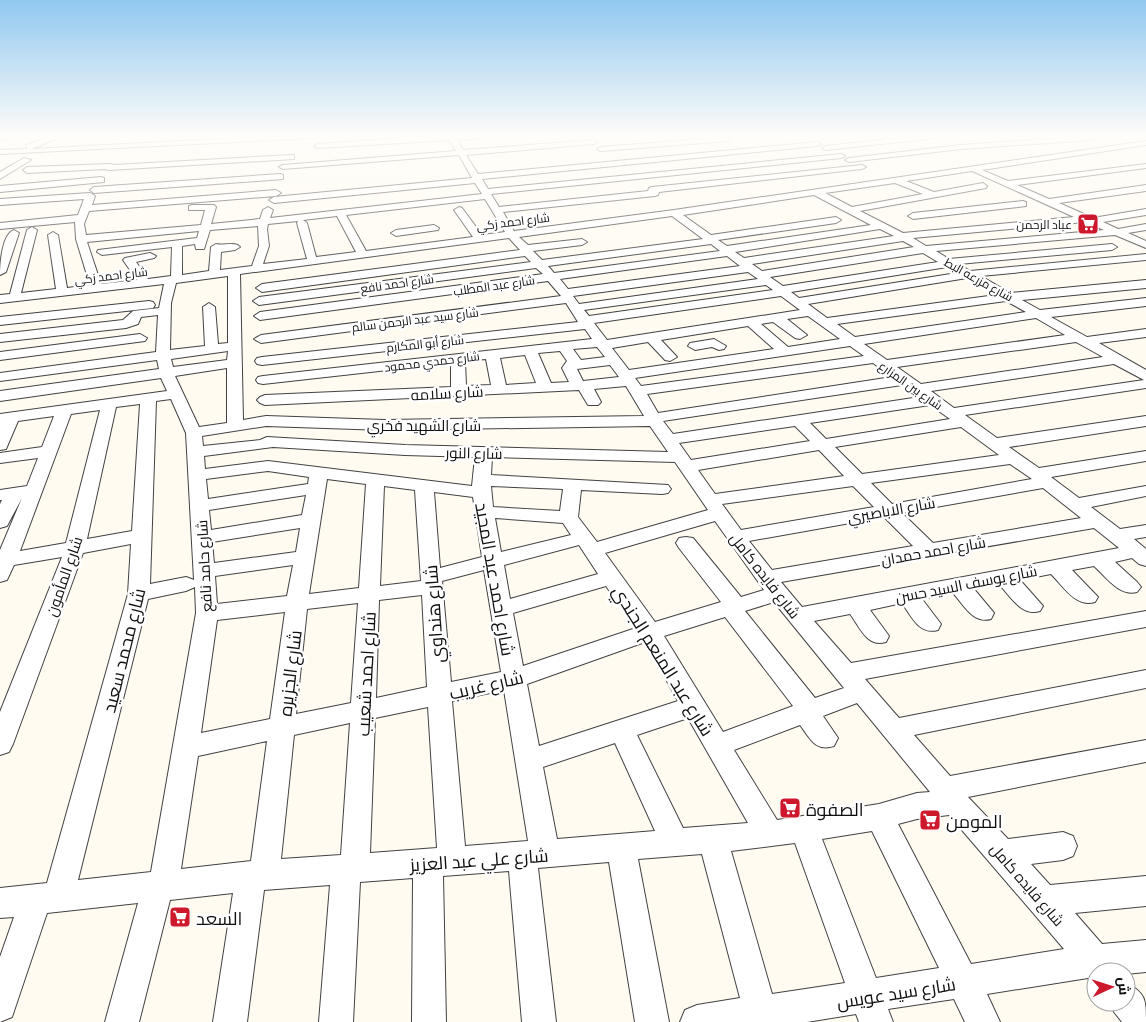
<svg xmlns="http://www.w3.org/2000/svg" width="1146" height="1022" viewBox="0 0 1146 1022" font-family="Literata,Cairo,serif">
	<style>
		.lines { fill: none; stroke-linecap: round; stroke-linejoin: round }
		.minor-casing { stroke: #424242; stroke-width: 2 }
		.minor { fill: #fff; fill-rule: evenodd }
		.labels { text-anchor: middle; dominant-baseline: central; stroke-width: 5; stroke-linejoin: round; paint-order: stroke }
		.far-street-label { font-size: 12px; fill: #0f0f0f; stroke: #fff }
		.far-poi-label { font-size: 12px; fill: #0f0f0f; stroke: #fff; text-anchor: end }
		.street-label { font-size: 15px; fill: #0f0f0f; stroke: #fff }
		.near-street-label { font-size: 18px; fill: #0f0f0f; stroke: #fff }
		.near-poi-label { font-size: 18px; fill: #0f0f0f; stroke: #fff; text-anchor: start }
	</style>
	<rect width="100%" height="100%" fill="#fffbf1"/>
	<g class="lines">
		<!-- minor casing -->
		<g class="minor-casing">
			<path id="minor" d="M13 135 12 137 0 140V136Z
				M54 135H64L32 149 296 135H339L335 137 0 154V150L27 149 26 145Z
				M446 135H498L494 137 457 140 463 150 594 140 598 142 594 144 466 155 478 174 817 142 821 144 817 146 482 179 488 189 841 154 845 156 841 158 491 194 499 207 648 191 649 188 652 187 862 165 866 167 862 169 659 192 658 195 655 196 503 212 514 231 674 210 1146 141V145L982 170 1008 181 1146 164V168L1017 185 1049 199 1146 185V191L1059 203 1093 218 1146 209V215L1103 222 1118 229 1146 224V230L1128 233 1146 241V248L1115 235 936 251 949 259 1112 244 1117 247 1112 250 959 264 970 271 1146 254V260L981 276 1010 293 1146 280V288L1022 300 1040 310 1146 298V306L1051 317 1087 337 1146 329V337L1099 343 1146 370V388L965 415 997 438 1146 416V426L1009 447 1039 468 1146 451V461L1051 477 1079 498 1146 486V496L1091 507 1120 529 1146 525V537L1134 539 1146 549V566L1139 564 1132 558 1115 562 1137 582 1141 587 1137 592C1120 597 1106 577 1094 566L1072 570 1098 597 1095 602C1076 608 1063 586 1051 574L1020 580 1043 606 1040 611C1022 617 1010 596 999 584L974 589 994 613 991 619C973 624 964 605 953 593L922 599 941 624 938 630C919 635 912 617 902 603L870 610 889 636 886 642C867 648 860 627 850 614L814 621 851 663 1146 611V627L865 679 899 718 1146 670V688L914 735 950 776 1146 740V762L968 797 1008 839 1063 832 1073 836 1077 846 1073 856 1063 860 1031 864 1050 885 1146 876V906L1075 913 1102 944 1146 940V972L1126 974V972H1096V985L1088 978 987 994 1000 1022H965L954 999 888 1009 893 1022H859L856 1014 807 1022H680L685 1010 697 1005 740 998 702 854 638 859 669 1022H635L609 862 538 868 556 1022H522L509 871 443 876 446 1022H412L413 878 360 882 353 1022H319L330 885 264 890 247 1022H213L233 893 170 900 139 1022H105L138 903 47 913 12 1017 0 1022V957L14 917 0 918V888L47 883 128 594 131 544 83 553 13 744 9 752 0 755V712L62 557 14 565 7 580 0 582V550L22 498 7 526 0 528V504L2 500H0V490L27 486 38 458 0 463V453L42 447 54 416 18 421 6 449 0 450V414L167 391 161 378 0 401V391L159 369 157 360 0 381V373L156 352 158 315 141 317 138 324 126 328 0 342V334L123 320 133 311 159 308 164 284 0 303V295L10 294 27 230 32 227 37 230 21 293 56 289 48 235 53 232 58 235 67 288 90 285 76 239 75 222 0 229V223L78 215 84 199 0 205V199L90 193 95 196 92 205 276 190 281 193 276 196 89 211 84 224 86 235 201 225 205 210H189V206L192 205H214L216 207 211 224 260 219 263 210 268 207 273 210 270 218 482 194 475 183 274 203 269 200 274 197 472 178 459 155 283 169 279 167 283 165 456 151 450 140 318 148 314 146 318 144ZM972 171 1074 217 903 233 860 211 986 188 987 186 983 183 934 192 906 181ZM895 183 923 194 852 207 825 193ZM814 195 871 225 727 246 718 240 836 223 841 220 836 217 711 235 683 215ZM485 199 505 232 482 235 462 208 459 207 454 210 473 237 366 251 346 215ZM337 216 356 252 316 257 307 223 303 220ZM672 216 703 239 542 260 533 251 582 245 587 242 582 239 528 245 519 237ZM298 221 297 223 307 259 263 264 269 246 267 229 268 224ZM1085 222 1104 230 926 246 913 238ZM258 226 259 246 252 266 220 270 221 252 235 250 240 247C235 241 224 246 216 244L211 247 209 271 182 275V246L195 244 196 249H204L210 230ZM880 229 894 236 744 258 735 252ZM199 231 197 238 98 250 97 252 102 255 172 247 171 276 148 279 136 262 154 258 156 256 150 253 125 258 123 260 137 280 101 284 87 242ZM509 238 520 250 262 284 256 288 262 292 525 256 531 262 259 297 253 301 259 305 536 268 543 274 260 312 254 316 260 320 548 281 561 296 261 335 254 339 261 343 566 303 578 322 262 357 257 358 255 361 257 364 262 365 585 329 592 339 263 376 258 377 256 380 258 383 263 384 451 363V387L265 395 260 397 257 400 260 403 265 405 579 390 588 405H598L601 402 594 389 626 386 644 416 385 420 266 416 243 420 240 274ZM903 241 914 247 762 271 752 264ZM711 244 720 251 554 273 548 266ZM923 253 938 262 783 286 770 277ZM727 256 740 266 568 289 560 279ZM947 267 957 273 799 298 791 292ZM748 272 758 279 579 304 573 296ZM228 276V343L218 344 215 307 209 303 203 307 205 346 170 350 171 303 176 283ZM967 278 996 295 827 318 808 304ZM766 285 773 290 589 316 584 310ZM781 296 800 310 607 340 594 323ZM1006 301 1026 312 855 337 837 324ZM808 316 840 339 788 347 761 324 773 322 795 338 800 339 807 335 787 319ZM1036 318 1065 335 887 360 864 344ZM748 326 774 349 629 370 612 348 648 342 665 360 670 361 677 357 661 340ZM1076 342 1103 357 921 384 897 367ZM850 346 864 356 641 386 635 378ZM597 347 605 357 581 360 573 349ZM228 351 227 360 173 367 171 359ZM560 351 567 361 562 368 569 382 551 383 538 353ZM525 355 536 383 506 385 500 358ZM486 359 491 385 466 386 465 361ZM873 363 892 377 658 413 647 394ZM1114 364 1144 380 954 408 931 391ZM610 365 619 377 583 381 577 369ZM227 368V423L199 427 175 376ZM902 385 920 397 673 434 663 421ZM171 399 186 433 194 580 186 577 150 584 156 401ZM140 404 132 531 87 539 116 407ZM930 405 950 419 826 439 810 423ZM100 410 66 543 20 551 71 414ZM266 426 385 430 650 426 668 452 405 445 267 437 260 440 203 446 202 436ZM795 426 810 441 691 460 679 443ZM961 427 999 455 862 474 835 447ZM273 447 405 455 475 457 472 486 268 461 205 469 204 456ZM819 450 844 476 715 494 698 470ZM492 457 675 462 708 510 597 542 578 517 581 490 662 494 668 493 671 489 668 485 491 475ZM1010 464 1032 479 892 504 871 483ZM268 471 309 477 308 484 208 499 206 479ZM327 479 366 484 359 588 309 594ZM384 486 415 490 421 581 380 586ZM491 486 563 489 560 511 493 507ZM853 486 874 507 741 530 722 504ZM1043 488 1081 518 933 543 902 513ZM434 492 473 497 482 557 440 568ZM306 495 302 515 211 530 209 510ZM884 517 913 546 772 570 749 541ZM495 518 563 523 571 535 501 552ZM715 521 764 590 741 597 693 538 686 537 679 538 676 543 679 548 721 602 655 622 605 553ZM300 528 296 552 214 563 212 542ZM1094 528 1119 548 802 607 781 582ZM579 545 598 574 510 599 504 565ZM293 565 287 596 217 604 215 576ZM484 570 501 672 451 682 442 581ZM606 586 636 628 523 666 513 613ZM195 587 196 613 151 872 78 880 148 599 186 591ZM422 595 427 687 376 698 379 600ZM774 602 844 688 815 698 745 611ZM358 603 351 703 296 714 307 609ZM285 612 270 719 201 733 217 620ZM725 617 793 706 723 732 664 636ZM645 642 678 701 539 746 527 684ZM504 690 528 841 465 846 452 701ZM857 703 930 792 917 793 879 804 777 820 734 750 800 725C810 738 815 752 834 746L838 738 823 716ZM428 707 437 848 370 853 375 718ZM688 718 748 823 683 828 637 735ZM350 723 341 855 281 859 294 735ZM267 741 251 861 181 869 198 756ZM615 743 655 831 557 839 543 767ZM949 815 1064 949 971 964 898 824 917 819ZM872 831 939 968 876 978 822 839ZM795 843 845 983 772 994 731 851Z
				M925 135 939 136 935 138 826 150 822 148 826 146Z
				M1090 136 1094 138 1093 140 961 149 849 162 845 160 849 158 961 145Z
				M727 137H730V141L601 151 597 149 601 147Z
				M291 155H294V159L109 170 105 169 27 173 23 170 27 167 110 164 114 165Z
				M24 158 31 160 0 179V172Z
				M280 174 283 175V179L94 193 90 190 94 187Z
				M101 177 104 178V182L0 192V186Z
				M1023 201 1026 202V206L913 219 908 216 913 213Z
				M434 225 439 228 438 230 396 236 391 233 396 230Z
				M14 230 19 233 6 272 0 275C0 264 2 234 14 230Z
				M149 301 153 302 155 305 153 308 0 325V317Z
				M140 334 147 338 145 341 0 360V352Z
				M714 339 726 346 724 349 719 350 712 347 695 350 688 346 690 343Z
				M1126 983C1146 993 1146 1000 1146 1022H1122L1114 1012 1110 1002H1126Z"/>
		</g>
		<!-- minor -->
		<use href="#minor" class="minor"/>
	</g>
	<!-- sky -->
	<linearGradient id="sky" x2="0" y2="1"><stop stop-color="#91c8f0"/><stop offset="0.49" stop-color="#fffdf9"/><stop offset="1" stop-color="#fffdf9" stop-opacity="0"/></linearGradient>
	<rect width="1146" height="278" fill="url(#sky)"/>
	<!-- icons -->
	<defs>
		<g id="supermarket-square" transform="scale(1.125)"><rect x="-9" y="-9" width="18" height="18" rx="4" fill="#ce182c" stroke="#fff"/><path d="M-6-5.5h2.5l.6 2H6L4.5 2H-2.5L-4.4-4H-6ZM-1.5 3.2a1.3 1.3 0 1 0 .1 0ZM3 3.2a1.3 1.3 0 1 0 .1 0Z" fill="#fff"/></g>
	</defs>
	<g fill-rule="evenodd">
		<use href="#supermarket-square" x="1088" y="224"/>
		<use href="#supermarket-square" x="790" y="808"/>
		<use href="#supermarket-square" x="930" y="820"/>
		<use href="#supermarket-square" x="180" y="917"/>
	</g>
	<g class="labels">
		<!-- far-street labels -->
		<g class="far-street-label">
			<text transform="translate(513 221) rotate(-7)">شارع احمد زكي</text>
			<text transform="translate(111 275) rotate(-7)">شارع احمد زكي</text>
			<text transform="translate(979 279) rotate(29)">شارع مزرعه البط</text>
			<text transform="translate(397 283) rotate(-8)">شارع احمد نافع</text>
			<text transform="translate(494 285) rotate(-8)">شارع عبد المطلب</text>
			<text transform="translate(415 319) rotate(-7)">شارع سيد عبد الرحمن سالم</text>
			<text transform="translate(425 343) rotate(-6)">شارع أبو المكارم</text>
			<text transform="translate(432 361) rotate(-7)">شارع حمدي محمود</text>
			<text transform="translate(911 385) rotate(35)">شارع بين المزارع</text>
		</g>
		<!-- far-poi labels -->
		<g class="far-poi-label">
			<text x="1072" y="224">عباد الرحمن</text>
		</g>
		<!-- street labels -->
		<g class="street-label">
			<text transform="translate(447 392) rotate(-3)">شارع سلامه</text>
			<text x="424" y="424">شارع الشهيد فخري</text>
			<text transform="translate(474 452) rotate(1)">شارع النور</text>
			<text transform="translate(891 509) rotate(-10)">شارع الاباصيري</text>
			<text transform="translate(933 550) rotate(-10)">شارع احمد حمدان</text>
			<text transform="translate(203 566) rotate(-93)">شارع حامد نافع</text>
			<text transform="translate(766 575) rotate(52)">شارع فايده كامل</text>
			<text transform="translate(63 576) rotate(-71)">شارع المأمون</text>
			<text transform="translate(966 583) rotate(-11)">شارع يوسف السيد حسن</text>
			<text transform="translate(1028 884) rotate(49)">شارع فايده كامل</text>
		</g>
		<!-- near-street labels -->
		<g class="near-street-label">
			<text transform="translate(496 579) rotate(80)">شارع احمد عبد المجيد</text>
			<text transform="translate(433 614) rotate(-94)">شارع هنداوي</text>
			<text transform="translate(123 650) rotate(-76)">شارع محمد سعيد</text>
			<text transform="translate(664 660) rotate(58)">شارع عبد المنعم الجندي</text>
			<text transform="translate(289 673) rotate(-83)">شارع الجزيره</text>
			<text transform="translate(365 674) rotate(-87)">شارع احمد شعيب</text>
			<text transform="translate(486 684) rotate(-13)">شارع غريب</text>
			<text transform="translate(479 859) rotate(-4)">شارع علي عبد العزيز</text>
			<text transform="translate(896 992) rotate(-9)">شارع سيد عويس</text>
		</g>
		<!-- near-poi labels -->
		<g class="near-poi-label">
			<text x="806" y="808">الصفوة</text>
			<text x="946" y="820">المومن</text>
			<text x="196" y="917">السعد</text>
		</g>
	</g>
	<!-- north arrow -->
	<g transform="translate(1111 987) rotate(86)"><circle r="24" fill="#ffffff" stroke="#9f9f9f"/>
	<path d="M0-4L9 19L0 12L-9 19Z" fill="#ce182c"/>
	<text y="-8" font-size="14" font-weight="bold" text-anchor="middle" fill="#0f0f0f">ش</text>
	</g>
</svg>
